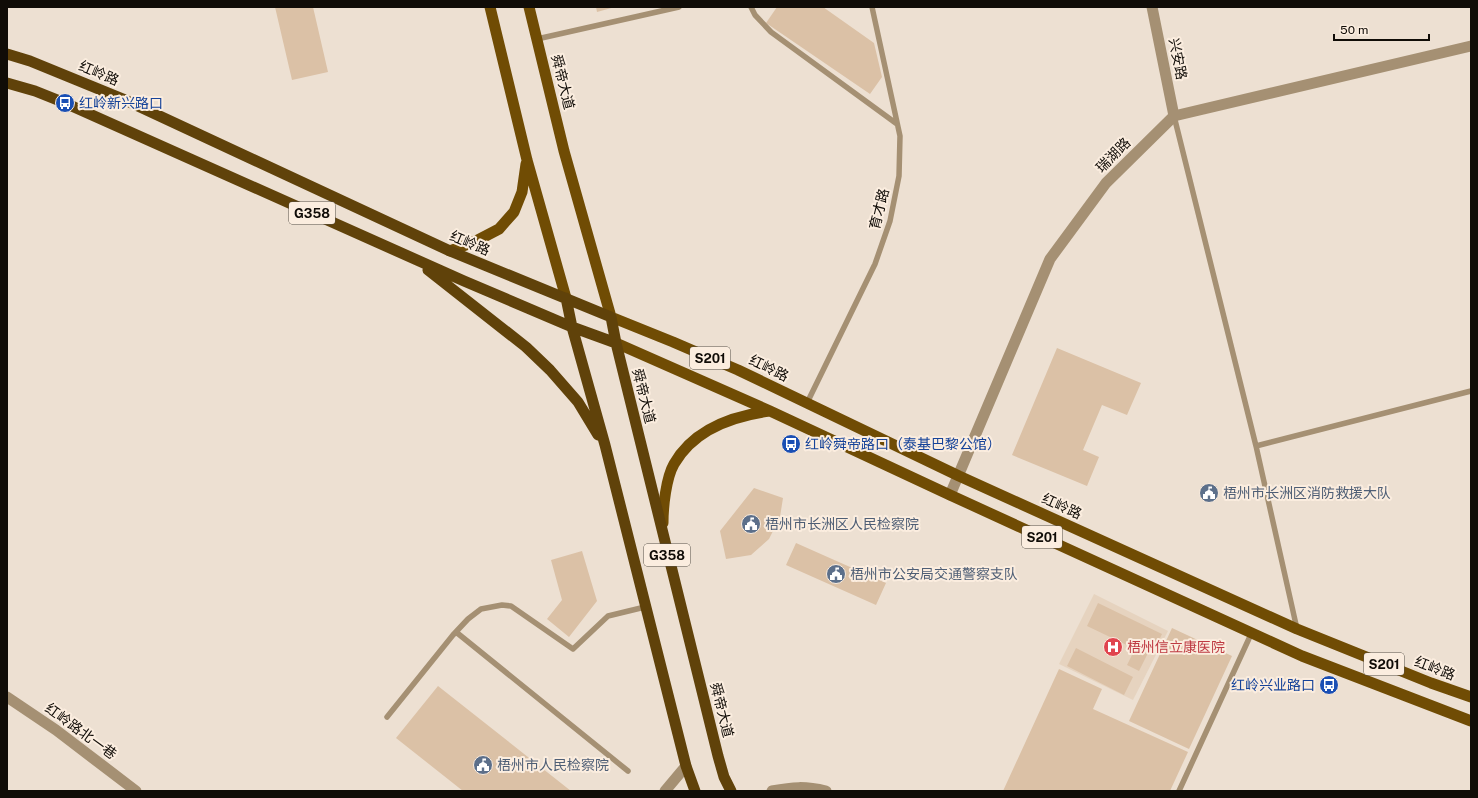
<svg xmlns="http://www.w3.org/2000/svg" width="1478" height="798" viewBox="0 0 1478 798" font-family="'Public Sans','Noto Sans SC',sans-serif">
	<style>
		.built { fill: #e6d3bf }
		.building { fill: #dbc1a6 }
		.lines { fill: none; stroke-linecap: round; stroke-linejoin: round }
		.service { stroke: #a59073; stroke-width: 5.5 }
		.minor { stroke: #a59073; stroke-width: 11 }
		.primary { stroke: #704c04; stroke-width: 11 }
		.trunk { stroke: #60420a; stroke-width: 11 }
		.labels { text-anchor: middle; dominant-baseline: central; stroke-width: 4; stroke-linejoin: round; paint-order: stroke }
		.shield { fill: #fbeddf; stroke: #565048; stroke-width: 1 }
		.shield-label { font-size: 13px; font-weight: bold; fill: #100c07 }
		.street-label { font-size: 14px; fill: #100c07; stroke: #fbeddf }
		.transit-label { font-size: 14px; fill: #164399; stroke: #fbeddf; text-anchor: start }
		.service-label { font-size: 14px; fill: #4e5e75; stroke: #fbeddf; text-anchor: start }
		.health-label { font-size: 14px; fill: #be3a42; stroke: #fbeddf; text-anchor: start }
	</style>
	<rect width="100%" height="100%" fill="#ede0d2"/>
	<!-- built -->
	<path class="built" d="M1094 594 1168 631 1133 700 1059 664Z"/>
	<!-- building -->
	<path class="building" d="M275 7H313L328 72 292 80Z
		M596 7H615L597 12Z
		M777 7H823L874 43 882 77 870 94 766 23Z
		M1057 348 1141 383 1127 415 1102 405 1083 450 1099 457 1087 486 1012 455Z
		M754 488 783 498 780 517 769 539 751 555 726 559 720 531Z
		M796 543 886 583 876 605 786 565Z
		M582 551 597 601 569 637 547 619 562 600 551 560Z
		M1098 603 1162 634 1154 651 1150 649 1139 671 1127 665 1135 649 1087 626Z
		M1172 628 1232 656 1189 749 1129 721Z
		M1076 648 1133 677 1124 695 1067 666Z
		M1059 669 1102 689 1093 709 1188 752 1170 791H1003Z
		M438 686 571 791H463L396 738Z"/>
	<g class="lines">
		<!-- service -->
		<path class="service" d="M751 7 755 15 771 32 897 124
			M537 39 679 7
			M1174 116 1256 446 1297 629
			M807 403 875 264 890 221 899 176 900 136 872 7
			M1256 446 1471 391
			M456 632 628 771
			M387 717 453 635 468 619 481 609 502 605 511 606 573 649 608 616 645 607
			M1179 791 1252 632"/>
		<!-- minor -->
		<path class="minor" d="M1152 7 1174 116
			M950 495 1050 259 1106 183 1174 116 1471 46
			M7 697 56 730 136 791
			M665 791 686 766
			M772 791C793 787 805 786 826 791"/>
		<!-- primary -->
		<path class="primary" d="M490 7 527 160 566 298
			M529 7 564 151 611 317 673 342 738 370 959 476 1297 629 1431 683 1471 697
			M450 251 476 241 499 229 514 212 522 192 526 164
			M616 343 770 411 950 495 1302 656 1471 721
			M663 523C663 507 666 478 674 464 694 429 732 416 770 411"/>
		<!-- trunk -->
		<path class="trunk" d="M7 54 30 61 123 99 450 251 611 317 616 343 718 756 724 777 731 791
			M7 83 35 91 65 103 464 281 572 327 616 343
			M428 270 526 347 550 370 578 402 598 435
			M566 298 572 327 605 445 686 766 695 791"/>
	</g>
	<!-- icons -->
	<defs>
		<g id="bus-disc" transform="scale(1)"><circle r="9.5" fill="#1a4fb4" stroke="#fbeddf"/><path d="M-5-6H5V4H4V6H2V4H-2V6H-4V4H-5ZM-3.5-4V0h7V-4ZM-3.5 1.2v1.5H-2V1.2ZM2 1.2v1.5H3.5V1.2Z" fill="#fff"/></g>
		<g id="civic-disc" transform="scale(1)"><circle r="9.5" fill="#5c6f8a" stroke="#fbeddf"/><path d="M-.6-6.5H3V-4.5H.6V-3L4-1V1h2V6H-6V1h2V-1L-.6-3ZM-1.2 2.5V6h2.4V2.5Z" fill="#fff"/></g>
		<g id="hospital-disc" transform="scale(1)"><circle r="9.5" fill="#e0444e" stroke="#fbeddf"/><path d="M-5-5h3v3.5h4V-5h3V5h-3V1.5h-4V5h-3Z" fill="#fff"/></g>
	</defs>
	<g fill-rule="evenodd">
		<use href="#bus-disc" x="65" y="103"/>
		<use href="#bus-disc" x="791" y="444"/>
		<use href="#civic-disc" x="1209" y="493"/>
		<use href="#civic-disc" x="751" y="524"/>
		<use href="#civic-disc" x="836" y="574"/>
		<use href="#hospital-disc" x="1113" y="647"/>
		<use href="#bus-disc" x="1329" y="685"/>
		<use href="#civic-disc" x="483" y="765"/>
	</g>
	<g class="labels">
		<!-- shield labels -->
		<g class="shield">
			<rect x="289" y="202" width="46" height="22" rx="3"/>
			<rect x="690" y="347" width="40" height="22" rx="3"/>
			<rect x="1022" y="526" width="40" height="22" rx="3"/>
			<rect x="644" y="544" width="46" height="22" rx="3"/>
			<rect x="1364" y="653" width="40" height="22" rx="3"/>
		</g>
		<g class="shield-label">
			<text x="312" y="213">G358</text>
			<text x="710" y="358">S201</text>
			<text x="1042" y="537">S201</text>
			<text x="667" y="555">G358</text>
			<text x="1384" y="664">S201</text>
		</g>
		<!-- street labels -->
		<g class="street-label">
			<text transform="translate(1178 59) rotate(79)">兴安路</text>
			<text transform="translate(99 73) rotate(23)">红岭路</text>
			<text transform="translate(563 82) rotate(76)">舜帝大道</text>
			<text transform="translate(1113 155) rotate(-45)">瑞湖路</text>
			<text transform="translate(879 209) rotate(-76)">育才路</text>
			<text transform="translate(470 243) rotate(23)">红岭路</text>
			<text transform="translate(769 368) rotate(26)">红岭路</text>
			<text transform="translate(644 396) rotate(76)">舜帝大道</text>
			<text transform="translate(1062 506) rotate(24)">红岭路</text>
			<text transform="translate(1435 668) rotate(21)">红岭路</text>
			<text transform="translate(722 710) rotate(76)">舜帝大道</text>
			<text transform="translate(81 731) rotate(36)">红岭路北一巷</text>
		</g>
		<!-- transit labels -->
		<g class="transit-label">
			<text x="79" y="103">红岭新兴路口</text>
			<text x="805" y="444">红岭舜帝路口（泰基巴黎公馆）</text>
			<text x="1315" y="685" text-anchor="end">红岭兴业路口</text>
		</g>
		<!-- service labels -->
		<g class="service-label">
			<text x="1223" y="493">梧州市长洲区消防救援大队</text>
			<text x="765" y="524">梧州市长洲区人民检察院</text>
			<text x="850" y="574">梧州市公安局交通警察支队</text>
			<text x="497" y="765">梧州市人民检察院</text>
		</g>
		<!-- health labels -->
		<g class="health-label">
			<text x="1127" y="647">梧州信立康医院</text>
		</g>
	</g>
	<!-- border -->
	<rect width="1478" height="798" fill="none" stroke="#100c07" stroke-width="16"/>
	<!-- scale -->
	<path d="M1334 34v6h95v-6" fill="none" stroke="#100c07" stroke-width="2"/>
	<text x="1340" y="34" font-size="12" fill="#100c07" stroke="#fbeddf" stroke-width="3" paint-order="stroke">50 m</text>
</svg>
